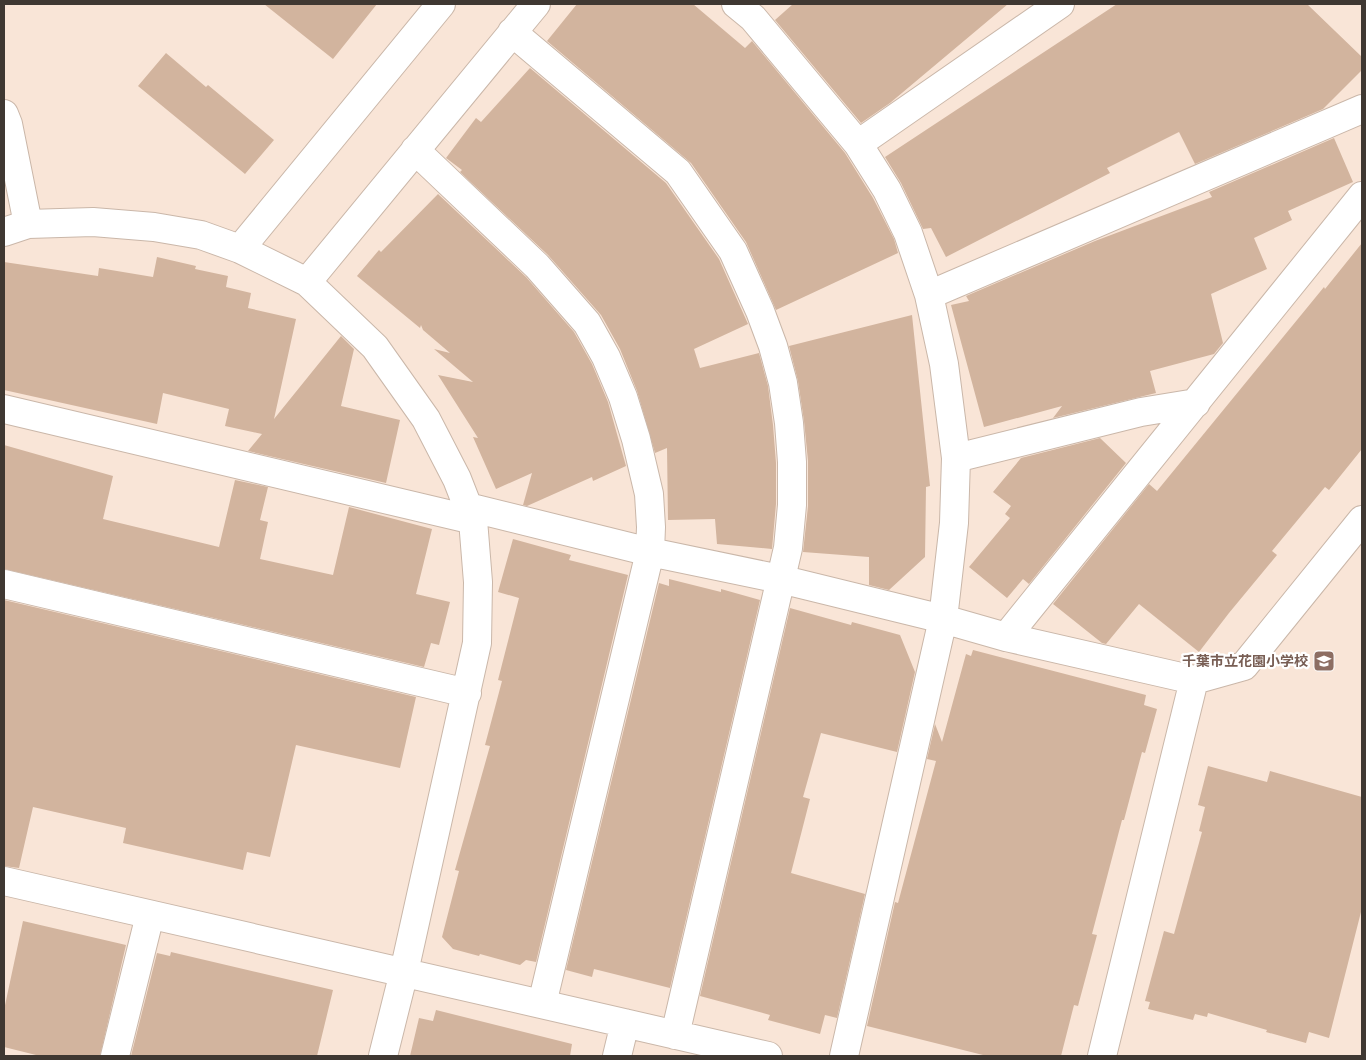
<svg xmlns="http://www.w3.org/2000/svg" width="1366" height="1060" viewBox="0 0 1366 1060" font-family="'Sofia Sans Condensed','Noto Sans JP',sans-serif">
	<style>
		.building { fill: #d2b49e }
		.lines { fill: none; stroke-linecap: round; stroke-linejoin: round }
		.minor-casing { stroke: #cab7a9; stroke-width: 30 }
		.minor { stroke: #fff; stroke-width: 28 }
		.labels { text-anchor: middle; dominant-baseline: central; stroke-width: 4.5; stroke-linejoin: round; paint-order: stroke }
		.education-label { font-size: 14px; font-weight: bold; fill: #785e54; stroke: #fff; text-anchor: end }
	</style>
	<rect width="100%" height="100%" fill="#f9e5d7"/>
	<!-- building -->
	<path class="building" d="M264 4H377L333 59Z
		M577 4H693L745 48 752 41 845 153 873 198 894 239 898 253 776 310 746 242 691 163 547 41Z
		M793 4H1008L890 103 861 123 775 20Z
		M1117 4H1307L1362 57V70L1323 109 1195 164 1179 132 1107 168 1110 173 946 257 931 228 923 229 901 183 885 157Z
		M166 53 206 87 208 85 274 140 245 174 138 86Z
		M530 68 666 183 719 259 748 324 694 349 700 368 759 353 768 386 773 425 776 463V504L772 549 717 544 715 519 668 520 667 448 655 453 637 391 620 349 601 315 548 255 460 172 462 170 446 158 476 118 481 122Z
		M1334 138 1353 182 1288 211 1292 220 1254 238 1267 269 1211 294 1223 343 1214 354 1150 371 1156 393 1053 418 1062 406 984 427 951 305 969 301 966 296 1095 241 1212 197 1209 192Z
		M438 194 526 277 574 332 592 364 608 402 626 466 593 481 592 477 527 506 523 505 532 473 496 489 473 437 478 438 438 375 473 382 434 349 450 353 423 330 421 325 420 328 357 276 379 250 381 252Z
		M1362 243V449L1329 490 1325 487 1272 551 1277 555 1229 613 1199 652 1139 604 1106 644 1102 643 1053 604 1149 484 1157 491 1324 287 1325 289Z
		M157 257 196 266 195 269 228 276 226 287 251 293 248 308 296 319 274 419 341 336 354 349 341 406 400 420 386 483 248 451 262 434 225 426 229 409 163 393 157 424 4 390V262L98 276 99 268 153 277Z
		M912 315 930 486 926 487 925 557 889 590 869 585V557L803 552 808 506V461L804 421 798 381 789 346Z
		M1100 438 1126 463 1029 584 1023 579 1007 598 969 567 1010 518 1005 514 1011 506 993 492 1021 458Z
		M4 445 113 476 103 519 219 547 235 480 268 487 260 520 268 522 260 559 333 575 349 507 432 529 416 594 450 602 439 645 431 643 424 667 4 569Z
		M513 539 571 555 569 560 628 575 536 962 526 960 520 965 480 954 479 956 453 949 442 937 459 871 455 870 490 746 485 745 502 681 498 680 519 598 498 592Z
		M669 579 721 592V589L760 600 670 988 594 969 592 977 566 970 659 583 669 586Z
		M4 600 416 697 400 768 296 745 270 857 247 852 243 870 123 843 126 828 33 807 19 868 4 866Z
		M790 608 851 625 852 622 900 635 915 672 897 752 821 733 803 797 810 799 791 873 865 894 837 1018 825 1015 820 1034 768 1020 770 1015 700 996Z
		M973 650 1146 695 1144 705 1157 709 1145 753 1142 752 1124 820H1122L1092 934 1097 935 1078 1006 1074 1005 1061 1056H987L867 1026 895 902 898 903 936 761 927 759 935 724 942 742 966 654 971 656Z
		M1208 766 1267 782 1270 771 1362 797V908L1329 1038 1309 1032 1306 1043 1266 1032 1267 1030 1208 1013 1207 1017 1195 1014 1193 1020 1148 1009 1150 1002 1145 1001 1164 931 1174 934 1202 832 1199 831 1205 807 1198 805Z
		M23 921 126 945 100 1056H40L4 1047V1010Z
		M171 952 333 990 317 1056H131L157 953 170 956Z
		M436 1010 572 1044 570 1056H410L419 1018 433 1021Z"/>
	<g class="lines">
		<!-- minor casing -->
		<g class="minor-casing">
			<path id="minor" d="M736 4 753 18 858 144 887 190 908 233 929 295 944 364 956 458 954 523 943 619 844 1056
				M512 32 678 172 733 251 760 311 773 346 783 383 789 423 792 462V505L788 548 675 1035
				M4 114 8 124 28 224
				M858 144 1060 4
				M415 150 537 266 587 323 606 357 623 397 636 439 649 494 651 527 650 552 542 1004
				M4 232 28 224 93 222 154 227 201 235 240 249 307 282 375 347 426 419 457 479 473 520 478 582 477 643 404 972 383 1056
				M240 249 441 4
				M307 282 536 4
				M929 295 1362 109
				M4 409 473 520
				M956 458 1141 412 1196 403
				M468 507 650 552 780 579 943 619 1006 637 1194 680 1244 666 1362 520
				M4 584 467 693
				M1006 637 1362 196
				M4 881 768 1056
				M115 1056 150 915
				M617 1056 625 1023
				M1102 1056 1194 680"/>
		</g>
		<!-- minor -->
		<use href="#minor" class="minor"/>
	</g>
	<!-- icons -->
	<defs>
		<g id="school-square" transform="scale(1.125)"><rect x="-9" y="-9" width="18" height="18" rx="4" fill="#8d6e63" stroke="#fff"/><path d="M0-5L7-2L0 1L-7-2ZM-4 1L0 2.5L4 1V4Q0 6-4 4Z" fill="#fff"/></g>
	</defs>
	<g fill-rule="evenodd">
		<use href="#school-square" x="1324" y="661"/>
	</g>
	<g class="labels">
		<!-- education labels -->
		<g class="education-label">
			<text x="1308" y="661">千葉市立花園小学校</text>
		</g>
	</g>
	<!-- border -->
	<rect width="1366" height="1060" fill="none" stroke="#3f3832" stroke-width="10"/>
</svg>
